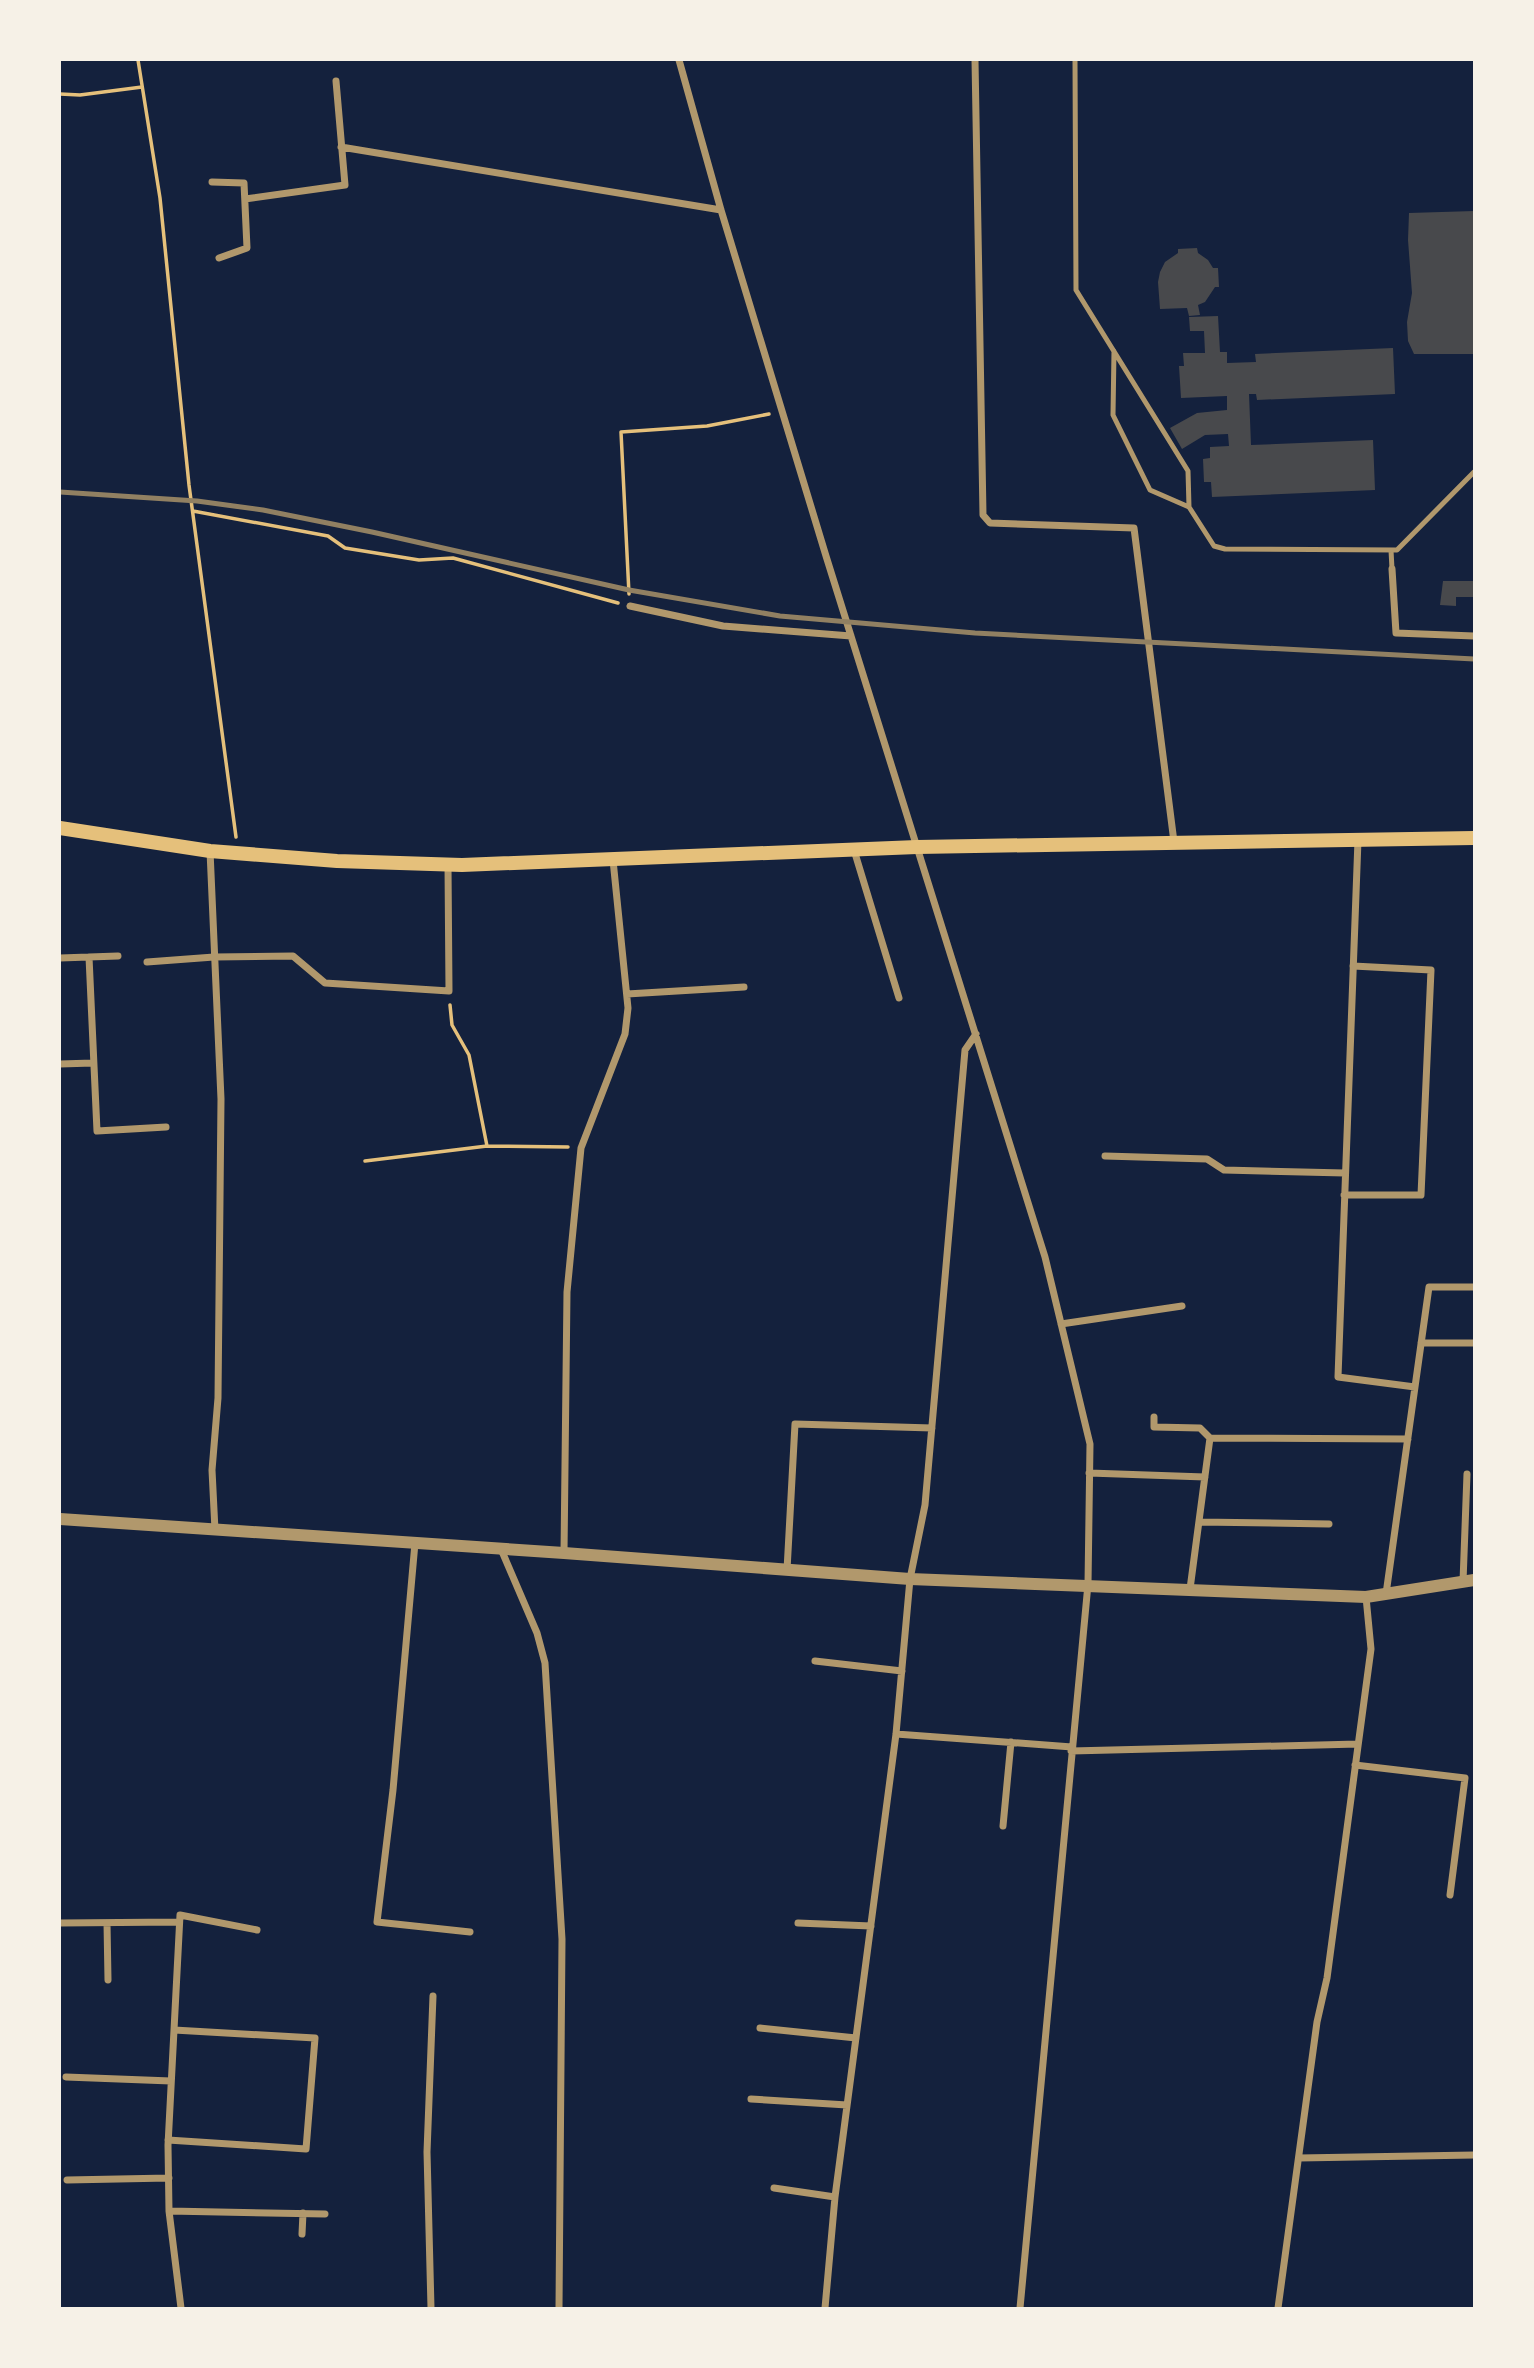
<svg xmlns="http://www.w3.org/2000/svg" width="1534" height="2368" viewBox="0 0 1534 2368" font-family="Inter,sans-serif">
	<style>
		.building { fill: #48494c }
		.lines { fill: none; stroke-linecap: round; stroke-linejoin: round }
		.path { stroke: #e5c07b; stroke-width: 3.5 }
		.service { stroke: #b1986c; stroke-width: 5 }
		.minor { stroke: #b1986c; stroke-width: 7 }
		.tertiary { stroke: #b1986c; stroke-width: 12 }
		.secondary { stroke: #e5c07b; stroke-width: 14 }
		.rail { stroke: #918062; stroke-width: 5 }
	</style>
	<rect width="100%" height="100%" fill="#14213d"/>
	<!-- building -->
	<path class="building" d="M1474 211V354H1414L1408 341 1407 322 1412 293 1408 240 1409 213Z
		M1197 248 1198 253 1208 260 1213 268H1218L1219 287H1215L1205 302 1198 305 1200 315 1189 316 1187 308 1160 309 1158 282 1160 272 1165 262 1178 253V249Z
		M1218 316 1220 352H1227V363L1256 362 1255 354 1393 348 1395 394 1257 400 1256 394H1249L1251 445 1373 440 1375 490 1212 497 1211 482H1204L1203 459 1210 458V447L1229 446 1228 434 1205 435 1182 449 1170 428 1197 413 1227 410V396L1181 398 1179 366H1184L1183 353H1205L1204 331H1190L1189 317Z
		M1443 581H1474V597H1456V606L1440 605Z"/>
	<g class="lines">
		<!-- path -->
		<path class="path" d="M138 60 160 198 189 485 236 837
			M60 94 80 95 142 87
			M193 511 328 536 345 548 419 560 453 558 618 603
			M629 594 621 432 707 426 769 414
			M450 1005 452 1025 469 1055 487 1146
			M365 1161 487 1146 568 1147"/>
		<!-- service -->
		<path class="service" d="M1075 60 1076 290 1188 471 1189 507 1214 546 1225 549 1397 550 1474 472
			M1114 351 1113 415 1150 490 1189 507
			M1391 550 1392 569"/>
		<!-- minor -->
		<path class="minor" d="M679 60 721 210 826 556 1045 1257 1090 1444 1088 1584 1020 2308
			M975 60 983 515 990 523 1134 528 1174 842
			M341 147 721 210
			M212 182 244 183 247 248 219 258
			M245 199 345 185 336 81
			M1392 569 1396 633 1474 636
			M630 606 723 626 851 636
			M1358 840 1338 1377 1415 1387
			M854 850 899 998
			M210 851 221 1099 218 1398 212 1470 215 1530
			M89 957 97 1131 166 1127
			M60 958 118 956
			M147 962 214 957 293 956 325 983 449 991 448 865
			M627 994 744 987
			M60 1064 93 1063
			M1105 1156 1207 1159 1224 1170 1345 1173
			M1344 1195H1421L1431 970 1353 966
			M1061 1324 1182 1306
			M1421 1343H1474
			M1154 1417V1427L1200 1428 1210 1438
			M1089 1473 1205 1477
			M1199 1522 1329 1524
			M415 1543 393 1790 377 1922 470 1932
			M501 1549 537 1633 545 1663 562 1939 559 2308
			M564 1553 567 1292 581 1148 625 1034 628 1008 613 860
			M787 1570 795 1424 932 1428
			M1463 1582 1467 1474
			M1190 1589 1210 1438 1408 1439
			M1386 1594 1429 1287H1474
			M815 1661 902 1671
			M896 1734 1072 1747
			M1071 1751 1358 1744
			M1355 1765 1465 1778 1450 1895
			M1003 1826 1011 1742
			M60 1923 179 1922
			M107 1923 108 1980
			M798 1923 871 1926
			M760 2028 856 2038
			M66 2077 171 2081
			M751 2099 847 2105
			M168 2140 306 2149 315 2038 174 2030
			M1299 2158 1474 2155
			M67 2180 169 2178
			M774 2188 835 2197
			M169 2211 325 2214
			M302 2234 303 2213
			M181 2308 169 2211 168 2145 180 1915 257 1930
			M431 2308 427 2152 433 1996
			M825 2308 835 2197 896 1734 910 1579 925 1505 965 1050 976 1034
			M1278 2308 1317 2022 1327 1978 1371 1649 1366 1597"/>
		<!-- tertiary -->
		<path class="tertiary" d="M60 1519 564 1553 910 1579 1366 1597 1474 1580"/>
		<!-- secondary -->
		<path class="secondary" d="M60 828 210 851 337 861 462 865 917 847 1474 838"/>
		<!-- rail -->
		<path class="rail" d="M60 492 197 501 263 510 372 532 629 590 780 616 975 633 1474 659"/>
	</g>
	<!-- border -->
	<rect width="1534" height="2368" fill="none" stroke="#f6f1e7" stroke-width="122"/>
</svg>
